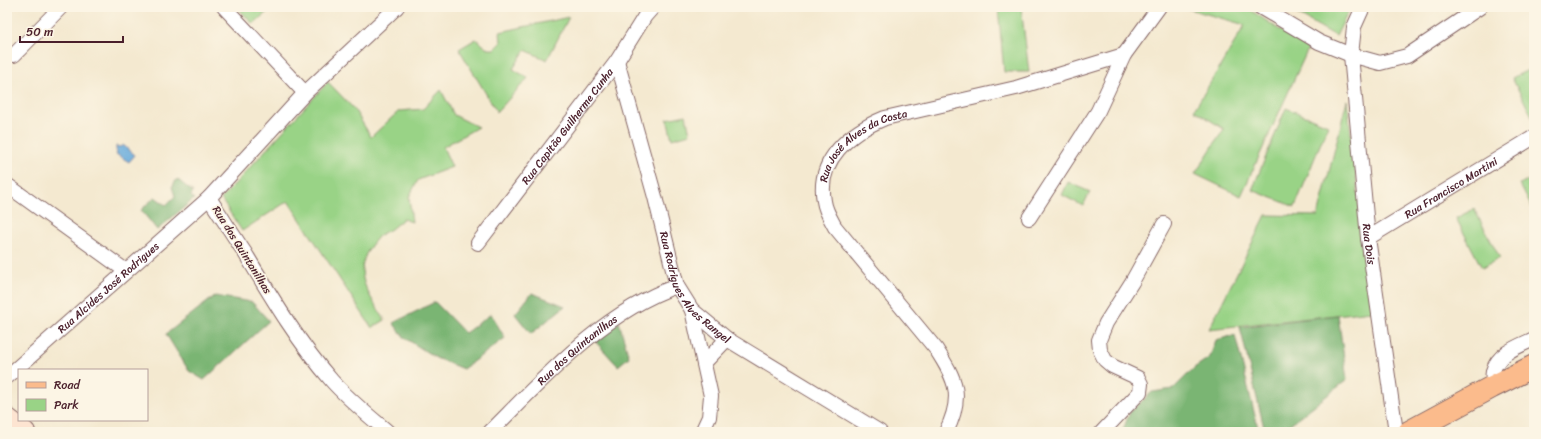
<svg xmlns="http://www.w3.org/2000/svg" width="1541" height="439" viewBox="0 0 1541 439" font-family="Sriracha,sans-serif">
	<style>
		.green { fill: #99d386; stroke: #727958 }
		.forest { fill: #7ab573; stroke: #626a4f }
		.water { fill: #67abdc; stroke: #586584 }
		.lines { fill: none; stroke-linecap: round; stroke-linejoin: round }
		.street-casing { stroke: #866665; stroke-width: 16 }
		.secondary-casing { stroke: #866665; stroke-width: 22 }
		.primary-casing { stroke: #866665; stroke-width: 24 }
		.street { stroke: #fff; stroke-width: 14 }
		.secondary { stroke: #fde4d1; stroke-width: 20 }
		.primary { stroke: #fbbb8c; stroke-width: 22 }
		.labels { text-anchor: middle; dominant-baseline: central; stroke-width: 3.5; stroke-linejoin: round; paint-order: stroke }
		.street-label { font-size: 11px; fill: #4a1f2b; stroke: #fcf5e5 }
	</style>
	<rect width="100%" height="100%" fill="#fcf5e5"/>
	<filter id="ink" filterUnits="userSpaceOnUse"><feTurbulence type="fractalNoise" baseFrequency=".025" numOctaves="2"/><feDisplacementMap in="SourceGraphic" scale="8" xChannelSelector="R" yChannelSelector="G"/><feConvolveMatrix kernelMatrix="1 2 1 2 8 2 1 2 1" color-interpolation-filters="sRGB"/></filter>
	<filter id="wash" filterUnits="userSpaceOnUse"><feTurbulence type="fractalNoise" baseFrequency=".012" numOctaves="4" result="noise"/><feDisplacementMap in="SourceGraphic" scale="16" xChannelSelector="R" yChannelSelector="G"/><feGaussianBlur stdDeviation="0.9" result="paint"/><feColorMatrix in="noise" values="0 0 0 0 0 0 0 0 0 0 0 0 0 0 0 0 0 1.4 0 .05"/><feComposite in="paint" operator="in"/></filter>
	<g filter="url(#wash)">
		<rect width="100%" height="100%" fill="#f4e9d0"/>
		<!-- green -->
		<path class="green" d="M237 7H273L253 24Z
			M998 7H1021L1029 72H1004Z
			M1182 7H1246L1308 49 1241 196 1195 174 1224 129 1194 110 1245 25Z
			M1285 7H1351L1336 36Z
			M569 17 547 60 525 50 513 69 528 78 497 112 459 49 476 39 488 49H495L501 43 500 32Z
			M1530 69 1534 76V120L1512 78Z
			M328 82 354 109 371 137 399 111 423 109 441 90 454 115 478 127 443 147 452 167 418 180 409 197 412 222 403 219C399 222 395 226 391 229 387 232 381 233 378 237 349 269 365 289 385 320L372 328 288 201 242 231 221 199Z
			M1347 100 1372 311 1209 329 1266 215 1318 216Z
			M1286 108 1328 125 1295 207 1252 190Z
			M686 115 690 134 672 139 667 119Z
			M1534 177V212L1520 185Z
			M1068 182 1090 192 1083 206 1062 195Z
			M1474 209 1500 258 1482 268 1456 218Z"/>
		<!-- forest -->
		<path class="forest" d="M177 179 193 192 191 196 194 199 157 230 141 210 155 197 166 205 175 196 172 187Z
			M532 293 565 306 531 334 515 314Z
			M215 296 252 302 269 321 204 380 189 371 166 334Z
			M435 302 465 333 491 314 505 338 463 369 436 358 405 338 393 323Z
			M1338 315 1347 380 1280 432H1265L1240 327Z
			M619 322 629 357 618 366 594 340Z
			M1235 335 1259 432H1122L1130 412 1152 392 1173 389 1194 368 1210 357 1216 340Z"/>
		<!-- water -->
		<path class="water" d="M123 145 135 155 129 162 116 154 117 152 116 150V146L121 147Z"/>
	</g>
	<g filter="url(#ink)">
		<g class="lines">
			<!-- street casing -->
			<g class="street-casing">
				<g id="street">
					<path d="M224 7 305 93"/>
					<path d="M1260 7 1319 42 1351 55 1380 63 1407 56 1480 7"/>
					<path id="s1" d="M1363 7 1354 27 1351 55 1368 238 1396 432"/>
					<path d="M14 55 61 7"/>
					<path id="s2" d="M617 61 655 197 677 286 692 310 727 339 880 432"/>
					<path d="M7 185 126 271"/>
					<path d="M1029 218 1098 111 1124 55 1159 7"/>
					<path id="s3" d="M1368 238 1534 137"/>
					<path id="s4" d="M478 243 617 61 645 16 653 7"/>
					<path d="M692 310 711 396 709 417 702 432"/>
					<path d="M705 362 727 339"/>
					<path id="s5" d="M7 377 209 198"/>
					<path d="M1492 387C1493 382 1492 376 1493 371 1498 353 1519 346 1534 339"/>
					<path d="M388 432C369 416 349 400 332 381 298 342 272 298 245 253 233 235 221 216 209 198L305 93 397 7"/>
					<path id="s6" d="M490 432C544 378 604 311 677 286"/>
					<path id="s7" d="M946 432C964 396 956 380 936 349L835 227C830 218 825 210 824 201 816 159 851 132 885 118L1016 88 1124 55"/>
					<path d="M1102 432 1140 392 1141 384 1138 378 1112 366 1105 360 1100 350 1099 340 1106 323 1132 282 1164 224"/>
				</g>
			</g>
			<!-- secondary casing -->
			<g class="secondary-casing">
				<path id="secondary" d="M7 418 25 432"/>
			</g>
			<!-- primary casing -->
			<g class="primary-casing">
				<path id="primary" d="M1409 432 1492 387 1534 366"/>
			</g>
			<!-- street -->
			<use href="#street" class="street"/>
			<!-- secondary -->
			<use href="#secondary" class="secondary"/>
			<!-- primary -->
			<use href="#primary" class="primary"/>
		</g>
	</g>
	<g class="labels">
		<!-- street labels -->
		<g class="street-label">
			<text stroke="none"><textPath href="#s4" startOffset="147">Rua Capitão Guilherme Cunha</textPath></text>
			<text stroke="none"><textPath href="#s7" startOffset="353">Rua José Alves da Costa</textPath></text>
			<text stroke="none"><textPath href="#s3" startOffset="97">Rua Francisco Martini</textPath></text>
			<text stroke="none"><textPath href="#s1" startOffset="240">Rua Dois</textPath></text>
			<text transform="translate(242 250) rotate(58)">Rua dos Quintanilhas</text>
			<text stroke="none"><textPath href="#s2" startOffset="243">Rua Rodrigues Alves Rangel</textPath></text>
			<text stroke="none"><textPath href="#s5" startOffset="135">Rua Alcides José Rodrigues</textPath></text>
			<text stroke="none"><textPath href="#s6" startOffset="120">Rua dos Quintanilhas</textPath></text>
		</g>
	</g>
	<!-- margin -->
	<rect width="1541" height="439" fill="none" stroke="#fcf5e5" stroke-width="24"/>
	<!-- legend -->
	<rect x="18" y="369" width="130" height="52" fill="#fcf5e5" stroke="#b59f9b"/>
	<rect x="26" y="382" width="20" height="6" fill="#fbbb8c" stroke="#b59f9b"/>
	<text x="54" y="389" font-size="12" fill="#4a1f2b">Road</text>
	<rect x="26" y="399" width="20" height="12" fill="#99d386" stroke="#b59f9b"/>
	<text x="54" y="409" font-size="12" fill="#4a1f2b">Park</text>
	<!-- scale -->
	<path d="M20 36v6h103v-6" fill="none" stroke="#4a1f2b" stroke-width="2"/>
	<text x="26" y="36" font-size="12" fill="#4a1f2b" stroke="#fcf5e5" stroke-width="3" paint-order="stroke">50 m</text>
</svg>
